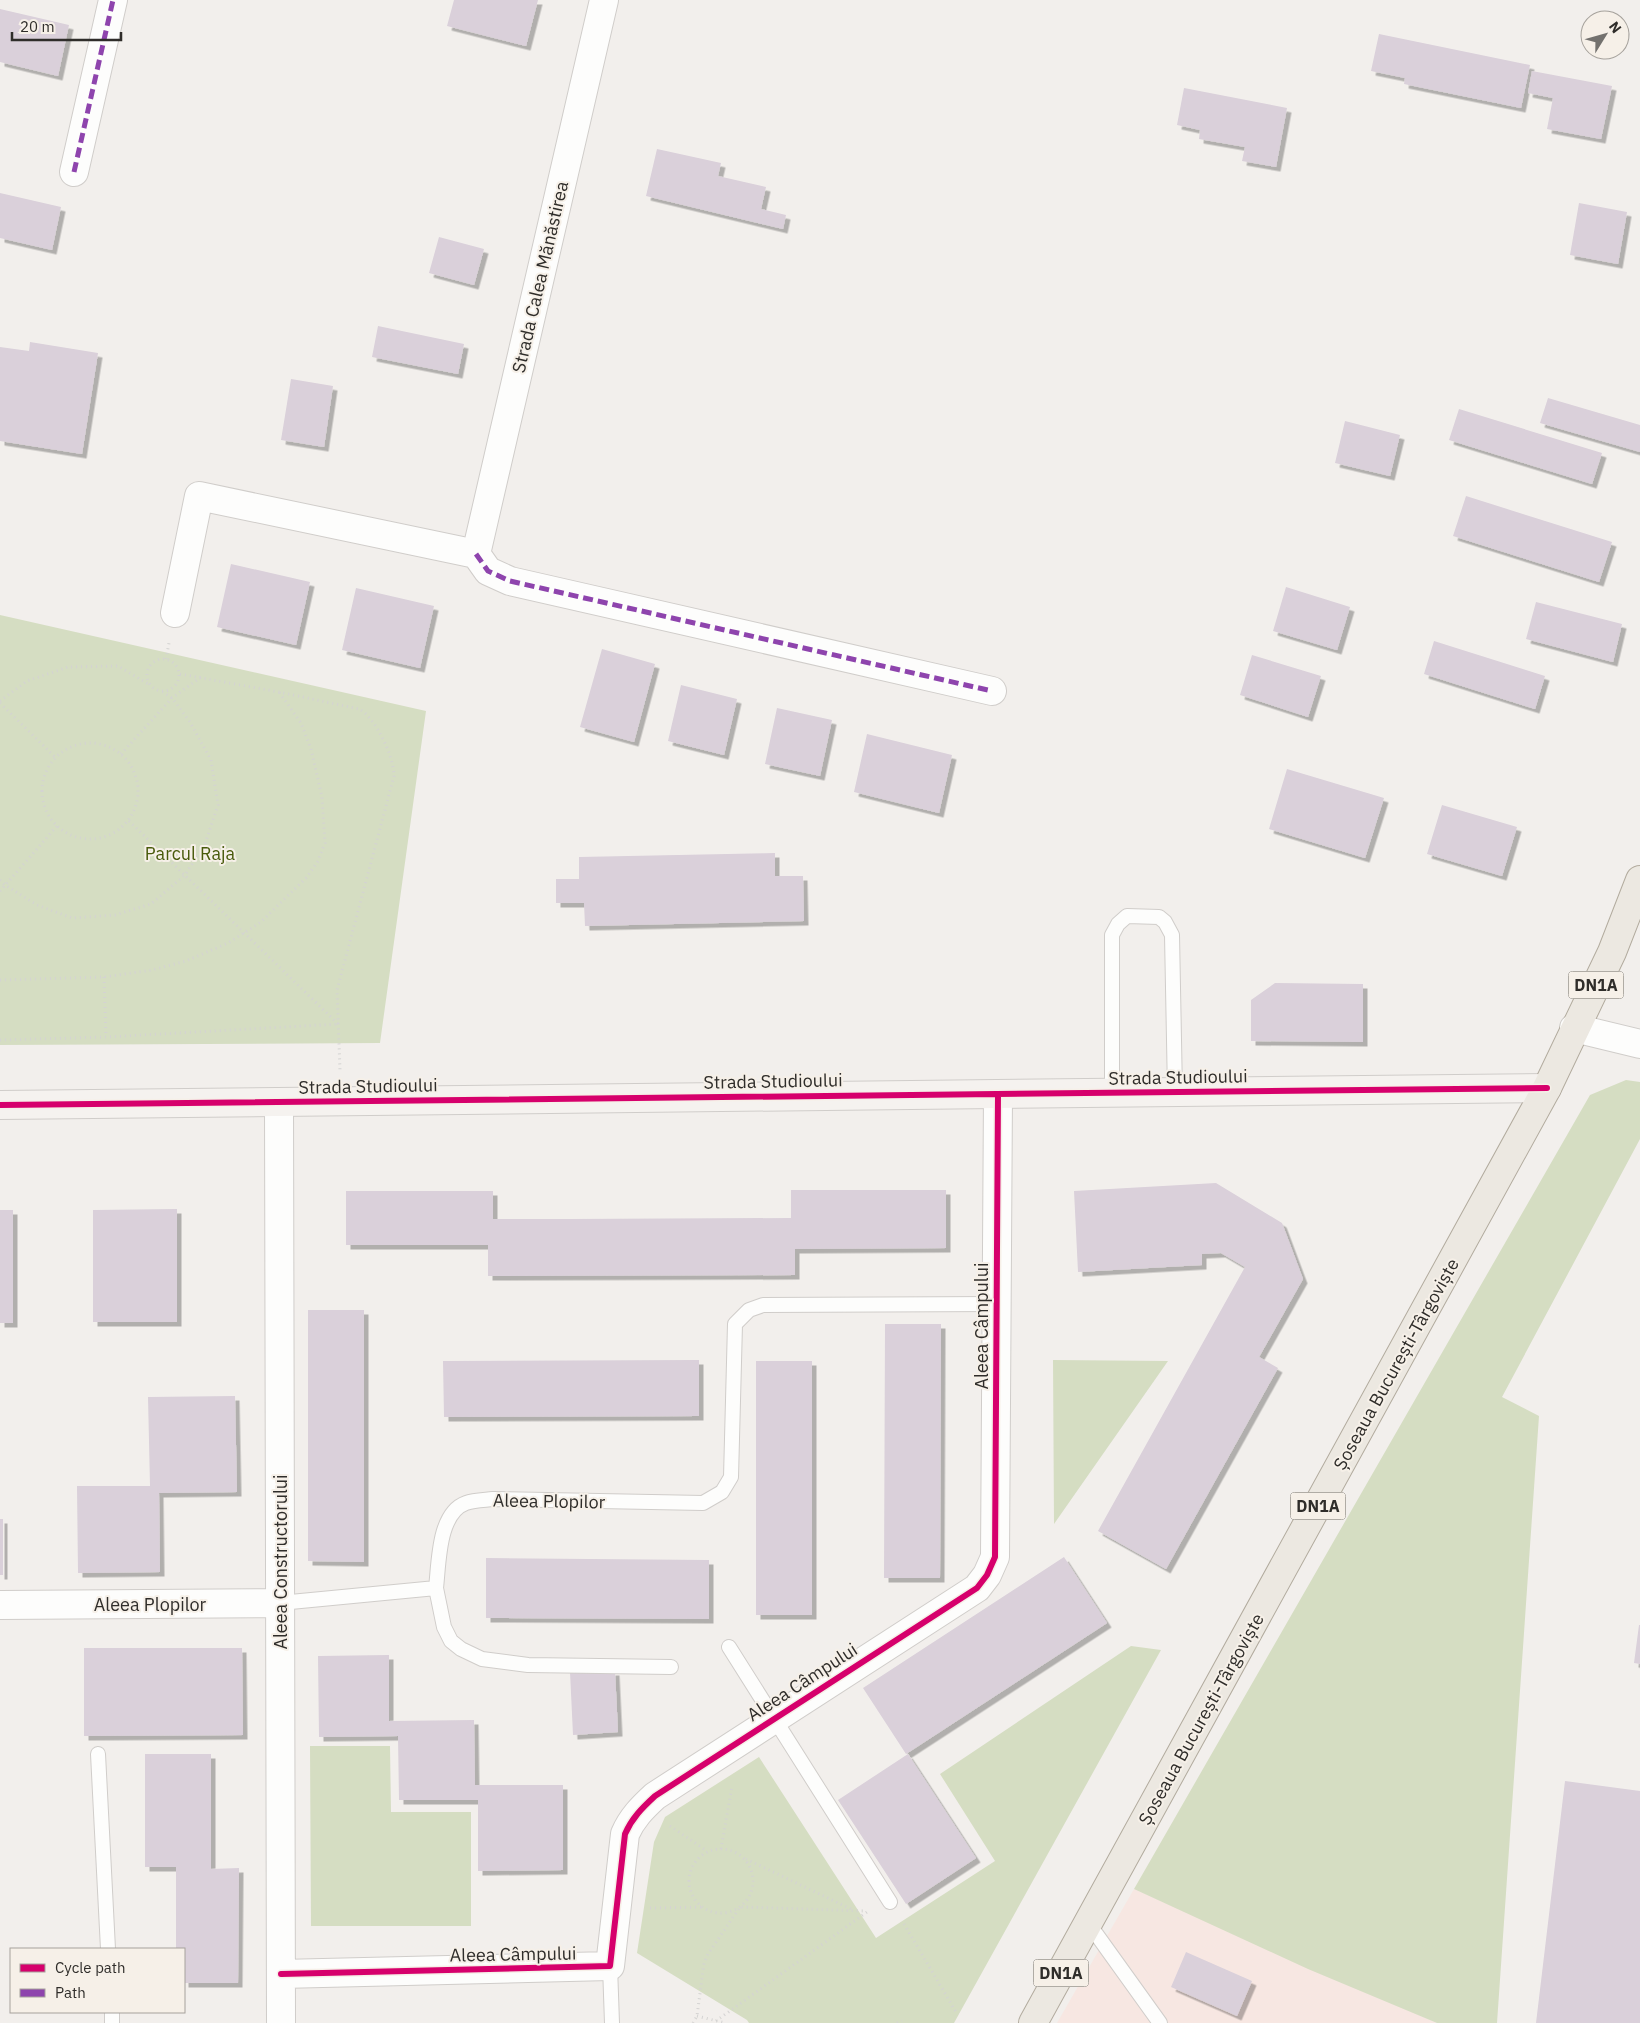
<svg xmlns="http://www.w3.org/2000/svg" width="1640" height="2023" viewBox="0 0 1640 2023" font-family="'IBM Plex Sans',sans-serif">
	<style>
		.commercial { fill: #f7e7e2 }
		.green { fill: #d5ddc2 }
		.building { fill: #dad0da; filter: url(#shadow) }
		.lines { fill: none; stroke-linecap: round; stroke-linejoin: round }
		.lane-casing { stroke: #d0cdca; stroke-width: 16 }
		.street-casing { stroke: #d0cdca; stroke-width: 30 }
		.secondary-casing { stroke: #d0cdca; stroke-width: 30 }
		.primary-casing { stroke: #b2ab9e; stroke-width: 30 }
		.path { stroke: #d4d3d2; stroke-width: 3; stroke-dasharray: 1 4; stroke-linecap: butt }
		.lane { stroke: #fdfdfc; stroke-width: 14 }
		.street { stroke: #fdfdfc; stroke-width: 28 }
		.secondary { stroke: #f5f2ef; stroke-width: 28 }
		.primary { stroke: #ece8e1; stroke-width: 28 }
		.quiet { stroke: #8e44ad; stroke-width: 5; stroke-dasharray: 10 5; stroke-linecap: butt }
		.cycleway-casing { stroke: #f6f0e8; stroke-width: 9 }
		.cycleway { stroke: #d6006c; stroke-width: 6 }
		.labels { text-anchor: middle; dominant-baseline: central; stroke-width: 4; stroke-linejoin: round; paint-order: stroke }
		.shield { fill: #f6f0e8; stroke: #6b6863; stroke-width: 1 }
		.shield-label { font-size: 16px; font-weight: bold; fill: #2f2d2a }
		.street-label { font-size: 18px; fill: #2f2d2a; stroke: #f6f0e8 }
		.park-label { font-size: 18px; fill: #485a0b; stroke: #f6f0e8 }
	</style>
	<defs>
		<filter id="shadow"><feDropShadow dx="4.5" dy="4.5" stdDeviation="0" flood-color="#0004"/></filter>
	</defs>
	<rect width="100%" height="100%" fill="#f2efec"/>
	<!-- commercial -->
	<path class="commercial" d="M1134 1889 1437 2023H1057Z"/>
	<!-- green -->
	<path class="green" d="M0 615 426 711 380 1043 0 1045Z
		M1626 1080 1640 1082V1139L1502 1397 1539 1416 1497 2023H1437L1308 1969 1134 1889 1590 1095Z
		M1053 1360 1168 1361 1054 1524Z
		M1131 1646 1161 1650 954 2023H749L747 2020 637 1953 654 1842 665 1817 759 1757 876 1938 995 1861 940 1774Z
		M310 1746H390L391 1812H471V1926H311Z"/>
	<!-- building -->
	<path class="building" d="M454 0H538L526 46 447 26Z
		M0 9 69 25 58 76 0 62Z
		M1379 34 1530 65 1521 108 1404 84 1405 78 1371 71Z
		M1532 71 1612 86 1601 139 1547 129 1553 98 1528 93Z
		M1184 88 1287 108 1276 167 1242 161 1245 147 1199 139 1200 130 1177 125Z
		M657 149 721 163 718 176 766 187 761 209 786 215 783 229 646 196Z
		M0 193 61 207 52 250 0 238Z
		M1579 203 1627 212 1618 264 1570 255Z
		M439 237 484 249 474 285 429 273Z
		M378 326 464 344 458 374 372 357Z
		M30 342 98 353 82 454 0 441V347L29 351Z
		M291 379 333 386 324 447 281 440Z
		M1548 398 1640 425V452L1540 423Z
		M1459 409 1602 453 1592 484 1449 440Z
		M1345 421 1400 435 1390 476 1335 463Z
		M1466 496 1612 542 1599 582 1453 536Z
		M231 564 310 582 296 645 217 627Z
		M1286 587 1350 607 1337 650 1273 631Z
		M356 588 434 606 420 668 342 650Z
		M1536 602 1622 624 1613 662 1526 639Z
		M1434 641 1545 676 1535 709 1424 674Z
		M602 649 655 664 634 742 580 727Z
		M1252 655 1321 676 1308 717 1240 695Z
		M681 685 737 699 724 755 668 741Z
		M777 708 832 720 820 776 765 764Z
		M867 734 952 755 939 813 854 792Z
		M1287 769 1384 798 1365 858 1269 829Z
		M1442 805 1517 827 1502 876 1427 854Z
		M775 853V876H803L804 921 585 926 584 903H556V879H579V857Z
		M1275 983 1363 984V1042L1251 1041V1000Z
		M1216 1183 1282 1223 1303 1279 1259 1357 1278 1368 1166 1569 1098 1531 1245 1267 1221 1253 1202 1254V1265L1078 1272 1074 1191Z
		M791 1190H946V1248L795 1249V1275L488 1276V1245H346V1191H493V1219H567L791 1218Z
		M177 1209V1322H93V1210Z
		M0 1210H13V1323H0Z
		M308 1310H364V1562L308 1561Z
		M885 1324H941L940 1578H884Z
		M699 1360V1416L444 1417 443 1361Z
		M756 1361H812V1615H756Z
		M235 1396 237 1492 159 1493 160 1572 78 1573 77 1486H150L148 1397Z
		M0 1519H3V1575H0Z
		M1064 1557 1107 1623 906 1754 863 1688Z
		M486 1558 709 1560V1619L486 1618Z
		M1639 1625H1640V1664L1634 1663Z
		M84 1648H242L243 1735 84 1736Z
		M389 1655V1721L474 1720 475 1785H563V1870L478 1871V1800H399L398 1736 319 1737 318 1656Z
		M615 1671 618 1732 573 1735 570 1672Z
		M145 1754H211V1869L239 1868 238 1983H184V1949H176V1867H145Z
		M908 1754 976 1858 906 1904 838 1800Z
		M1565 1781 1640 1791V2023H1536Z
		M1186 1952 1252 1981 1237 2016 1171 1987Z"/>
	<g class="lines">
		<!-- lane casing -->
		<g class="lane-casing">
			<path id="lane" d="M1112 1093V935L1118 924 1127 916 1159 917 1165 922 1172 935 1175 1092
				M436 1588 444 1627 451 1641 461 1649 482 1659 528 1665 671 1667
				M280 1603 436 1588C439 1563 438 1513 466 1503 474 1500 485 1500 493 1499L703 1503 722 1492 731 1477 735 1324 749 1310 763 1305 997 1304
				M729 1647 890 1902
				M98 1754 108 1949
				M1089 1924 1160 2023
				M610 1966 612 2023
				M112 2012V2023"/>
		</g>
		<!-- street casing -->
		<g class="street-casing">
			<path id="street" d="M74 172 113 0
				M476 554 604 0
				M175 613 199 496 476 554 488 571 510 581 992 691
				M1574 1028 1640 1044
				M279 1102 281 2023
				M0 1605 280 1603
				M281 1974 610 1966 625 1834C632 1818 642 1808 655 1796L977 1588 987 1575 995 1557 998 1094"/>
		</g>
		<!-- secondary casing -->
		<g class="secondary-casing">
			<path id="secondary" d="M0 1105 1547 1088"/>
		</g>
		<!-- primary casing -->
		<g class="primary-casing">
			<path id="primary" d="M1033 2023 1547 1088 1612 952 1640 880"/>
		</g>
		<!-- path -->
		<path class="path" d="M147 675a16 16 0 1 1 32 0a16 16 0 1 1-32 0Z
			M166 659 169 643
			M180 674 279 692 359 709C376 718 394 757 394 776L337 990 340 1070
			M0 701 27 681 68 667 118 666 150 685
			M0 703 55 757
			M42 791a48 48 0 1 1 96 0a48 48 0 1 1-96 0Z
			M121 754 172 698 201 677
			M129 821 338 1024
			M0 880 5 885 37 905 72 918 115 915 151 904 185 875 205 844 218 805 211 760 190 722 172 698 163 692
			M0 891 57 826
			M104 977 106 1037
			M0 980 104 977 152 970 186 961 228 943 261 922 307 877 318 861 325 843 322 797 311 749 301 723 279 692
			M0 1040 106 1037 339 1024
			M670 1826 707 1851
			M721 1849 732 1786
			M689 1881a32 32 0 1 1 64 0a32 32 0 1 1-64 0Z
			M746 1859 851 1909
			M650 1908 702 1907
			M904 1924 956 2012
			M697 2016 725 2023
			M716 2021 867 1912
			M693 2023 697 2016 704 1963 708 1954 740 1907 866 1911
			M897 2023 902 2021"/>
		<!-- lane -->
		<use href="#lane" class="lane"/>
		<!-- street -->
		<use href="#street" class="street"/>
		<!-- secondary -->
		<use href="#secondary" class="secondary"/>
		<!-- primary -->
		<use href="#primary" class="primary"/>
		<!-- quiet -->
		<path class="quiet" d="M74 172 113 0
			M476 554 488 571 510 581 992 691"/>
		<!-- cycleway casing -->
		<g class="cycleway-casing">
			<path id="cycleway" d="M0 1105 1547 1088
				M281 1974 610 1966 625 1834C632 1818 642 1808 655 1796L977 1588 987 1575 995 1557 998 1094"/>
		</g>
		<!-- cycleway -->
		<use href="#cycleway" class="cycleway"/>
	</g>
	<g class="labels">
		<!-- shield labels -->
		<g class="shield">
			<rect x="1568.5" y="971.5" width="55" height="27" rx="4"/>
			<rect x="1290.5" y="1492.5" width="55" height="27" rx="4"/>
			<rect x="1033.5" y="1959.5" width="55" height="27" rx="4"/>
		</g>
		<g class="shield-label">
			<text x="1596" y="985">DN1A</text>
			<text x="1318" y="1506">DN1A</text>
			<text x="1061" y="1973">DN1A</text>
		</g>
		<!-- street labels -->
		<g class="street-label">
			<text transform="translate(540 277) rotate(-77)">Strada Calea Mănăstirea</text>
			<text transform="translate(1178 1077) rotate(-1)">Strada Studioului</text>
			<text transform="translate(773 1081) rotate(-1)">Strada Studioului</text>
			<text transform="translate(368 1086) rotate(-1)">Strada Studioului</text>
			<text transform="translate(981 1326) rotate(-90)">Aleea Câmpului</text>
			<text transform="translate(1396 1364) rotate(-61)">Șoseaua București-Târgoviște</text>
			<text transform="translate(549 1501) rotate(1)">Aleea Plopilor</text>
			<text transform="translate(280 1562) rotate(-90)">Aleea Constructorului</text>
			<text x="150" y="1604">Aleea Plopilor</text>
			<text transform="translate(802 1682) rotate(-33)">Aleea Câmpului</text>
			<text transform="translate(1201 1719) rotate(-61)">Șoseaua București-Târgoviște</text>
			<text transform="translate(513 1954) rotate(-1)">Aleea Câmpului</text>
		</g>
		<!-- park labels -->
		<g class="park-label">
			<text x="190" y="853">Parcul Raja</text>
		</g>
	</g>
	<!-- legend -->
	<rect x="10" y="1948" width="175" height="65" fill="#f6f0e8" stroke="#a6a29c"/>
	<rect x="20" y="1964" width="25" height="8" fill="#d6006c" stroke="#a6a29c"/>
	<text x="55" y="1973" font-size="15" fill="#2f2d2a">Cycle path</text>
	<rect x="20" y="1989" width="25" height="8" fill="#8e44ad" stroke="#a6a29c"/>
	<text x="55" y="1998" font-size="15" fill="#2f2d2a">Path</text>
	<!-- north arrow -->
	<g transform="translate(1605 35) rotate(53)"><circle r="24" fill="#f6f0e8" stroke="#a6a29c"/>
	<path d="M0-4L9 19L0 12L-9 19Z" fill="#73716e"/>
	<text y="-8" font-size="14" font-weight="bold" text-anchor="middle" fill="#2f2d2a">N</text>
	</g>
	<!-- scale -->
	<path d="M12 32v8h109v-8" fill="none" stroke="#2f2d2a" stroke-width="2.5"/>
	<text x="20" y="32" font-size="15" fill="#2f2d2a" stroke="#f6f0e8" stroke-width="4" paint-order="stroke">20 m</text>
</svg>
